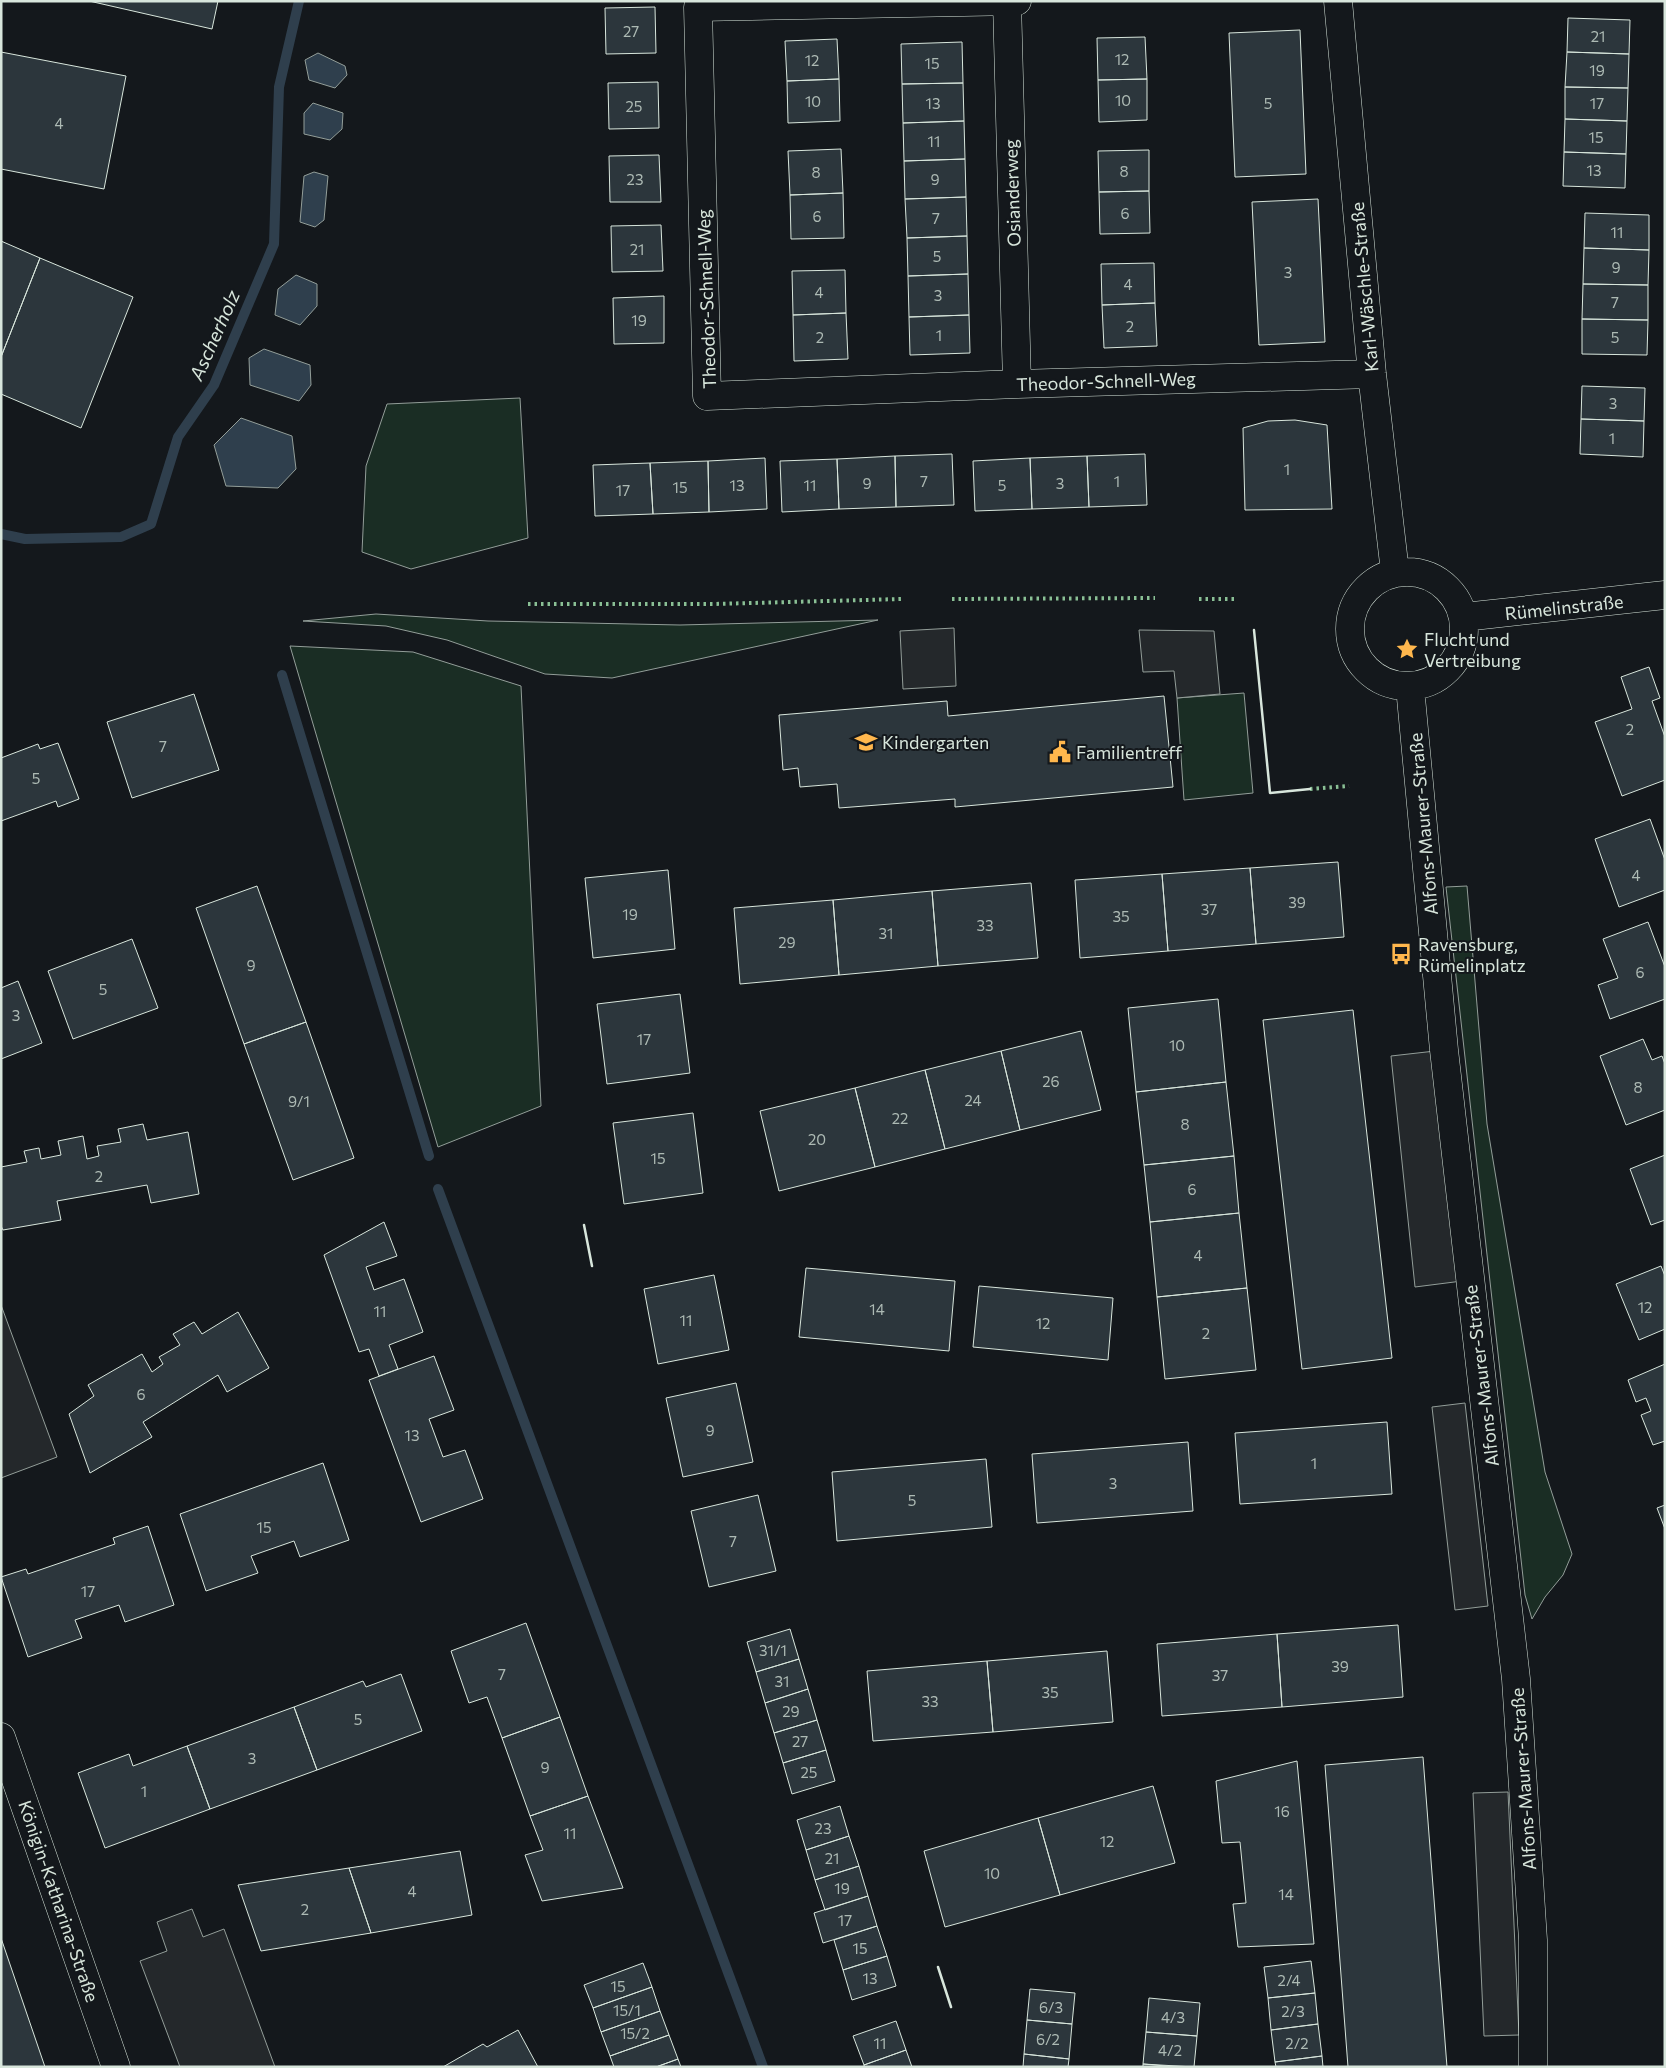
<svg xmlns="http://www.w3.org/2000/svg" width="1666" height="2068" viewBox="0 0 1666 2068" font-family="Commissioner,sans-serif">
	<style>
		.green { fill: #1a2d24; stroke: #939e99 }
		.parking { fill: #24282b; stroke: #939e99 }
		.water { fill: #2f3f4d; stroke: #939e99 }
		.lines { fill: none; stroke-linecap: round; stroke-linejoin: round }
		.stream { stroke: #2f3f4d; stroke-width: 10 }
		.building { fill: #2c363c; stroke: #d8e6dc }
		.street-casing { stroke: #d8e6dc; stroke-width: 29 }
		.street { stroke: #14181c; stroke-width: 28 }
		.hedge { stroke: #8ac095; stroke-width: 4; stroke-dasharray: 2.5 4; stroke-linecap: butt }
		.wall { stroke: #d8e6dc; stroke-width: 2.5 }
		.labels { text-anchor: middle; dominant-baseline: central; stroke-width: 4; stroke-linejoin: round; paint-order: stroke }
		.number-label { font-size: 15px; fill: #adbab4 }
		.street-label { font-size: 18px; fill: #d8e6dc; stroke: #14181c }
		.poi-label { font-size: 18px; fill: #d8e6dc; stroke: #14181c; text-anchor: start }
		.water-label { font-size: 19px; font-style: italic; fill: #d8e6dc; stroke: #14181c }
	</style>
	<rect width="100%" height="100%" fill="#14181c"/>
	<!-- green -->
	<path class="green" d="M520 398 528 538 411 569 362 552 366 466 387 404Z
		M376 614 488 621 680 625 878 620 612 678 545 674 447 640 386 626 303 621Z
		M290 646 413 652 521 686 541 1106 438 1147Z
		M1244 693 1253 793 1184 800 1177 698Z
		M1467 886 1487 1124 1545 1472 1572 1554 1563 1575 1545 1597 1532 1619 1525 1595 1446 887Z"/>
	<!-- parking -->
	<path class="parking" d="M954 628 956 686 903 689 900 631Z
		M1139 630 1214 631 1220 694 1177 698 1174 671 1143 672Z
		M1444 1050 1470 1280 1415 1287 1391 1056Z
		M1 1305 57 1457 1 1478Z
		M1465 1403 1488 1606 1455 1610 1432 1407Z
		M1508 1792 1519 2035 1484 2036 1473 1793Z
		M192 1909 203 1937 224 1929 275 2067H180L140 1961 167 1951 157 1922Z"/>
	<!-- water -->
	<path class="water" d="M318 53 345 66 347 75 335 88 309 80 305 60Z
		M313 103 343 113 342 129 330 140 304 134V113Z
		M314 172 328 176 324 220 315 227 300 222 304 176Z
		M296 275 317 284V306L300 325 275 315 278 289Z
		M264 349 310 365 311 385 299 401 250 385 249 358Z
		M241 418 292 436 296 469 278 488 226 486 214 445Z"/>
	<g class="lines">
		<!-- stream -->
		<path class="stream" d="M1 534 25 539 121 537 151 524 178 437 214 385 274 244 279 87 299 1
			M282 675 429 1156
			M438 1189 763 2067"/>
	</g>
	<!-- building -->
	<path class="building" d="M89 1H218L212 29Z
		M655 7 656 53 606 54 605 8Z
		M1568 18 1630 20 1629 54 1567 52Z
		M1300 30 1306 174 1235 177 1229 33Z
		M1145 37 1147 79 1098 80 1097 38Z
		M837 39 839 79 787 81 785 41Z
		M962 42 963 83 902 84 901 44Z
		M1 52 126 76 104 189 1 169Z
		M1567 52 1629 54 1628 88 1565 87Z
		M839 79 840 121 788 123 787 81Z
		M1147 79V120L1099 122 1098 80Z
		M658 82 659 128 609 129 608 83Z
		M963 83 964 121 903 123 902 84Z
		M1565 87 1628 88 1627 121 1565 119Z
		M1565 119 1627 121 1626 154 1564 152Z
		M964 121 965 159 904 161 903 123Z
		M841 149 843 193 790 195 788 151Z
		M1149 150V191L1099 192 1098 151Z
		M1564 152 1626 154 1625 188 1563 186Z
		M659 155 661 202H610L609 156Z
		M965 159 966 197 905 199 904 161Z
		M1149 191 1150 233 1100 234 1099 192Z
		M843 193 844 238 791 239 790 195Z
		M966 197 967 236 907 238 905 199Z
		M1318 199 1325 342 1259 345 1252 202Z
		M1585 213 1649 215V250L1584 248Z
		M661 225 663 271 612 272 611 226Z
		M967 236 968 274 908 276 907 238Z
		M1 241 40 258 1 357Z
		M1584 248 1649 250 1648 285 1583 284Z
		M40 258 133 297 81 428 1 394V357Z
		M1154 263 1155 303 1102 305 1101 264Z
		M845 270 846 313 793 315 792 271Z
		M968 274 969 315 909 317 908 276Z
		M1583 284 1648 285V320L1582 319Z
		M664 296V343L614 344 613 298Z
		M1155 303 1157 346 1104 348 1102 305Z
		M846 313 848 359 794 361 793 315Z
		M969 315 970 353 910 355 909 317Z
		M1582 319 1648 320 1647 355 1582 354Z
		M1582 386 1645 388 1644 421 1581 419Z
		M1581 419 1644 421 1643 457 1580 454Z
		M1295 420 1327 425 1332 509 1245 510 1243 428 1268 421Z
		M952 454 954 505 896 507 895 456Z
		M1145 454 1147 505 1089 507 1087 456Z
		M895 456 896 507 839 509 837 459Z
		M1087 456 1089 507 1032 509 1030 458Z
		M765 458 767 509 709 512 708 461Z
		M1030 458 1032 509 975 511 973 461Z
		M837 459 839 509 782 512 780 461Z
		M708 461 709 512 653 514 650 463Z
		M650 463 653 514 595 516 593 465Z
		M1649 667 1660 698 1652 701 1665 737V780L1622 796 1595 722 1632 709 1621 677Z
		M194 694 219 770 132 798 107 722Z
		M1164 696 1173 787 955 807V799L839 808 837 784 800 787 798 768 783 770 779 715 947 701 948 716Z
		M58 743 79 799 58 807 56 801 1 821V758L38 744 40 749Z
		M1650 819 1665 860V890L1619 907 1595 839Z
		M1338 862 1344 937 1256 944 1250 868Z
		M1250 868 1256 944 1168 951 1162 874Z
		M668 870 675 949 593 958 585 878Z
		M1162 874 1168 951 1080 958 1075 880Z
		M1031 883 1038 958 938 966 932 891Z
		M257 886 306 1022 244 1044 196 908Z
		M932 891 938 966 839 975 833 900Z
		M833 900 839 975 740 984 734 908Z
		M1648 922 1665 967V999L1610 1019 1598 985 1618 978 1603 939Z
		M132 939 158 1008 73 1039 48 971Z
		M18 981 42 1043 1 1059V988Z
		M680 994 690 1073 607 1084 597 1004Z
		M1218 999 1226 1082 1136 1092 1128 1008Z
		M1353 1010 1392 1358 1302 1369 1263 1020Z
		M306 1022 354 1158 293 1180 244 1044Z
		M1081 1031 1101 1110 1020 1130 1001 1051Z
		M1643 1039 1652 1060 1662 1056 1665 1064V1110L1626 1125 1600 1056Z
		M1001 1051 1020 1130 945 1149 925 1070Z
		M925 1070 945 1149 875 1167 855 1088Z
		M1226 1082 1234 1156 1144 1165 1136 1092Z
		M855 1088 875 1167 779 1191 760 1111Z
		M693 1113 703 1193 624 1204 613 1123Z
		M143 1124 147 1140 188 1132 199 1194 151 1203 147 1185 57 1201 61 1220 3 1230 1 1226V1167L27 1162 24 1151 39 1148 41 1159 61 1155 58 1141 83 1136 87 1159 99 1156 97 1146 121 1142 118 1129Z
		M1665 1155V1220L1651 1225 1630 1169Z
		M1234 1156 1239 1213 1150 1222 1144 1165Z
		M1239 1213 1247 1288 1157 1297 1150 1222Z
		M384 1222 397 1256 366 1267 374 1290 404 1279 423 1332 389 1345 398 1369 379 1376 369 1349 359 1352 324 1255Z
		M1661 1266 1665 1276V1329L1639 1340 1616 1284Z
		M806 1268 955 1281 949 1351 799 1337Z
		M714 1275 729 1350 658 1364 644 1289Z
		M979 1286 1113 1298 1108 1360 973 1347Z
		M1247 1288 1256 1370 1165 1379 1157 1297Z
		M238 1312 269 1368 227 1392 218 1375 143 1422 152 1437 90 1473 69 1414 94 1396 88 1385 142 1354 152 1372 163 1364 159 1357 180 1345 173 1334 194 1322 202 1334Z
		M434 1356 454 1410 429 1419 443 1457 465 1450 483 1499 421 1522 369 1380Z
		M1665 1364V1441L1653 1445 1641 1415 1651 1411 1646 1398 1636 1402 1628 1380Z
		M736 1383 753 1462 683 1477 666 1398Z
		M1387 1422 1392 1494 1240 1504 1235 1433Z
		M1188 1442 1193 1511 1037 1523 1032 1454Z
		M986 1459 992 1527 837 1541 832 1472Z
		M323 1463 349 1540 300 1557 294 1541 251 1556 258 1573 206 1591 180 1514Z
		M758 1495 776 1571 709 1587 691 1511Z
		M1665 1505V1529L1657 1508Z
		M148 1526 174 1605 125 1622 119 1605 75 1620 82 1638 28 1657 1 1577 26 1569 28 1574 115 1544 113 1538Z
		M526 1623 560 1717 502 1738 487 1697 469 1703 451 1651Z
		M1398 1625 1403 1697 1282 1707 1277 1634Z
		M790 1629 799 1659 756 1672 747 1642Z
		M1277 1634 1282 1707 1162 1716 1157 1644Z
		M1107 1651 1113 1722 993 1732 987 1661Z
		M799 1659 808 1689 765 1703 756 1672Z
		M987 1661 993 1732 873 1741 867 1671Z
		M401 1674 422 1731 317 1770 294 1707 363 1681 366 1687Z
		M808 1689 817 1720 774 1733 765 1703Z
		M294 1707 317 1770 210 1809 187 1746Z
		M560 1717 588 1796 530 1816 502 1738Z
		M817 1720 826 1750 783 1763 774 1733Z
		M187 1746 210 1809 105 1848 78 1773 129 1754 133 1766Z
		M826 1750 835 1781 792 1794 783 1763Z
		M1423 1757 1447 2067H1348L1325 1765Z
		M1297 1761 1314 1944 1238 1947 1233 1904 1246 1903 1240 1842 1222 1843 1216 1781Z
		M1153 1786 1175 1863 1060 1895 1038 1818Z
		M588 1796 623 1888 542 1901 525 1855 543 1850 530 1816Z
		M840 1806 849 1836 806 1850 797 1820Z
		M1038 1818 1060 1895 945 1927 924 1851Z
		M849 1836 859 1866 815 1880 806 1850Z
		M460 1851 472 1915 371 1933 349 1868Z
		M859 1866 868 1896 825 1910 815 1880Z
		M349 1868 371 1933 261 1951 238 1885Z
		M868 1896 877 1926 823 1943 814 1913Z
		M877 1926 887 1956 843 1970 834 1940Z
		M1 1938 45 2067H1Z
		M887 1956 896 1986 852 2000 843 1970Z
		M1311 1961 1315 1993 1268 1998 1264 1967Z
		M643 1963 652 1987 593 2008 584 1985Z
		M652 1987 660 2011 601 2032 593 2008Z
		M1030 1989 1075 1993 1072 2024 1027 2020Z
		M1315 1993 1318 2024 1271 2030 1268 1998Z
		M1149 1998 1200 2003 1197 2036 1146 2032Z
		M660 2011 669 2035 610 2056 601 2032Z
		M1027 2020 1072 2024 1069 2059 1024 2054Z
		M896 2021 906 2050 864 2065 853 2036Z
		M1318 2024 1322 2056 1275 2062 1271 2030Z
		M518 2030 538 2067H443L483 2044 487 2047Z
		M1146 2032 1197 2036 1194 2067 1143 2064Z
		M669 2035 678 2059 656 2067H614L610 2056Z
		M906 2050 912 2067H864V2065Z
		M1024 2054 1069 2059 1068 2067H1023Z
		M1322 2056 1323 2067H1276L1275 2062Z
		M678 2059 681 2067H656Z
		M1143 2064 1177 2067H1143Z"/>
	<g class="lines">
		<!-- street casing -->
		<g class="street-casing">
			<path id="street" d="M1007 1 1017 384
				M1017 1 698 7 707 396 1017 384 1372 374
				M1338 1 1372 374 1395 572
				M1350 629a57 57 0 1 1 114 0a57 57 0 1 1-114 0Z
				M1464 617 1665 595
				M1410 687 1444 1050 1516 1679 1533 1940V2067
				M1 1737 116 2067"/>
		</g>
		<!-- street -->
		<use href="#street" class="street"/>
		<!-- hedge -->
		<path class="hedge" d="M952 599 1155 598
			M1199 599H1234
			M528 604H714L902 599
			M1310 789 1349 786"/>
		<!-- wall -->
		<path class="wall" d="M1254 630 1270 793 1310 789
			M584 1225 592 1266
			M938 1967 951 2007"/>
	</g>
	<!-- icons -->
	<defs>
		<g id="sight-bare" transform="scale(1.725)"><path d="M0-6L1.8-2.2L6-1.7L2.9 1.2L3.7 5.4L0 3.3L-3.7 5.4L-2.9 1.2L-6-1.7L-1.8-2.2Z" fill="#ffb74d" stroke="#14181c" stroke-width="2.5" paint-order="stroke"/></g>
		<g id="school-bare" transform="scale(1.725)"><path d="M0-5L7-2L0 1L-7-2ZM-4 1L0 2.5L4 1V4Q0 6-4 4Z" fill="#ffb74d" stroke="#14181c" stroke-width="2.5" paint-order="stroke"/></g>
		<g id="civic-bare" transform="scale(1.725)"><path d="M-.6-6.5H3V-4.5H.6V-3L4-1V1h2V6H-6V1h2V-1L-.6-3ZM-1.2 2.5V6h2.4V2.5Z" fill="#ffb74d" stroke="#14181c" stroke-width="2.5" paint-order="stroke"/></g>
		<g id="bus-bare" transform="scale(1.725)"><path d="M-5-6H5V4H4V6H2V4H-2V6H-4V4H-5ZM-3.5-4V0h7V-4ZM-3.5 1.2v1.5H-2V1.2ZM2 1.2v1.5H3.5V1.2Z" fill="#ffb74d" stroke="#14181c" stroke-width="2.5" paint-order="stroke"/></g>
	</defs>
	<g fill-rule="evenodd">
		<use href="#sight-bare" x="1407" y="649"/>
		<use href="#school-bare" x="866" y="742"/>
		<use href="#civic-bare" x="1060" y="752"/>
		<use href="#bus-bare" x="1401" y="954"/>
	</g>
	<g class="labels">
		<!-- number labels -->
		<g class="number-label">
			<text x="631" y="31">27</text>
			<text x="1598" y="36">21</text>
			<text x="1122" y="59">12</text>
			<text x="812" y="60">12</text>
			<text x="932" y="63">15</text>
			<text x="1597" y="70">19</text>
			<text x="1123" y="100">10</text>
			<text x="813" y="101">10</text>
			<text x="933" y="103">13</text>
			<text x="1268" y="103">5</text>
			<text x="1597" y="103">17</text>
			<text x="634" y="106">25</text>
			<text x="59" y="123">4</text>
			<text x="1596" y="137">15</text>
			<text x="934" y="141">11</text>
			<text x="1594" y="170">13</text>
			<text x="1124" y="171">8</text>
			<text x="816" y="172">8</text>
			<text x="635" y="179">23</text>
			<text x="935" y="179">9</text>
			<text x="1125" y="213">6</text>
			<text x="817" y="216">6</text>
			<text x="936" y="218">7</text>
			<text x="1617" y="232">11</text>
			<text x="637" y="249">21</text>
			<text x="937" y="256">5</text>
			<text x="1616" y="267">9</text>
			<text x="1288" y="272">3</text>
			<text x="1128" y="284">4</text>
			<text x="819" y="292">4</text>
			<text x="938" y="295">3</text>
			<text x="1615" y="302">7</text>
			<text x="639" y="320">19</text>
			<text x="1130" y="326">2</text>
			<text x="939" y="335">1</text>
			<text x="820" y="337">2</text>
			<text x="1615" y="337">5</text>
			<text x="1613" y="403">3</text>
			<text x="1612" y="438">1</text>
			<text x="1287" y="469">1</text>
			<text x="924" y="481">7</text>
			<text x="1117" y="481">1</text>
			<text x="867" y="483">9</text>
			<text x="1060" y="483">3</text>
			<text x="737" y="485">13</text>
			<text x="810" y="485">11</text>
			<text x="1002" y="485">5</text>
			<text x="680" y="487">15</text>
			<text x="623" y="490">17</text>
			<text x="1630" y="729">2</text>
			<text x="163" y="746">7</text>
			<text x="36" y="778">5</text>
			<text x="1636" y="875">4</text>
			<text x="1297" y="902">39</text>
			<text x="1209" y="909">37</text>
			<text x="630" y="914">19</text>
			<text x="1121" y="916">35</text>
			<text x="985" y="925">33</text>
			<text x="886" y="933">31</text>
			<text x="787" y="942">29</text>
			<text x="251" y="965">9</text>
			<text x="1640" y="972">6</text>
			<text x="103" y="989">5</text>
			<text x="16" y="1015">3</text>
			<text x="644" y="1039">17</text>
			<text x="1177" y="1045">10</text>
			<text x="1051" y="1081">26</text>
			<text x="1638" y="1087">8</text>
			<text x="973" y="1100">24</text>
			<text x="299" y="1101">9/1</text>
			<text x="900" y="1118">22</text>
			<text x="1185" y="1124">8</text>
			<text x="817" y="1139">20</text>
			<text x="658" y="1158">15</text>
			<text x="99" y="1176">2</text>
			<text x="1192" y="1189">6</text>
			<text x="1198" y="1255">4</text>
			<text x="1645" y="1307">12</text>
			<text x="877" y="1309">14</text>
			<text x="380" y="1311">11</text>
			<text x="686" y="1320">11</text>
			<text x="1043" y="1323">12</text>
			<text x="1206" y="1333">2</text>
			<text x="141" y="1394">6</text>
			<text x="710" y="1430">9</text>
			<text x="412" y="1435">13</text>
			<text x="1314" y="1463">1</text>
			<text x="1113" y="1483">3</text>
			<text x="912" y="1500">5</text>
			<text x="264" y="1527">15</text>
			<text x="733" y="1541">7</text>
			<text x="88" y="1591">17</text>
			<text x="773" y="1650">31/1</text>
			<text x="1340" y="1666">39</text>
			<text x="502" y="1674">7</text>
			<text x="1220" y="1675">37</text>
			<text x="782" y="1681">31</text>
			<text x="1050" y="1692">35</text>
			<text x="930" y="1701">33</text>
			<text x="791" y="1711">29</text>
			<text x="358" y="1719">5</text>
			<text x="800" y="1741">27</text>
			<text x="252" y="1758">3</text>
			<text x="545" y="1767">9</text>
			<text x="809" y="1772">25</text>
			<text x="144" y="1791">1</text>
			<text x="1282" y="1811">16</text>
			<text x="823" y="1828">23</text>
			<text x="570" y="1833">11</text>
			<text x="1107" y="1841">12</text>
			<text x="832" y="1858">21</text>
			<text x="992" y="1873">10</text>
			<text x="842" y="1888">19</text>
			<text x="412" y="1891">4</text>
			<text x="1286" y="1894">14</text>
			<text x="305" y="1909">2</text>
			<text x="845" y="1920">17</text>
			<text x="860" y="1948">15</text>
			<text x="870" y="1978">13</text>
			<text x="1289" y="1980">2/4</text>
			<text x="618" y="1986">15</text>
			<text x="1051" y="2007">6/3</text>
			<text x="627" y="2010">15/1</text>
			<text x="1293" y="2011">2/3</text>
			<text x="1173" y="2017">4/3</text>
			<text x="635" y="2033">15/2</text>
			<text x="1048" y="2039">6/2</text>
			<text x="880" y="2043">11</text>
			<text x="1297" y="2043">2/2</text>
			<text x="1170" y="2050">4/2</text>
		</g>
		<!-- street labels -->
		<g class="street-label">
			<text transform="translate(1012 193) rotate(-92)">Osianderweg</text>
			<text transform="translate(1364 287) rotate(-95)">Karl-Wäschle-Straße</text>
			<text transform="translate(706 299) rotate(-92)">Theodor-Schnell-Weg</text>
			<text transform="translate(1106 381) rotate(-2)">Theodor-Schnell-Weg</text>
			<text transform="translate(1564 607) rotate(-6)">Rümelinstraße</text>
			<text transform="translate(1423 824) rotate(-95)">Alfons-Maurer-Straße</text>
			<text transform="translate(1481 1376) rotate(-97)">Alfons-Maurer-Straße</text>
			<text transform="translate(1523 1779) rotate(-94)">Alfons-Maurer-Straße</text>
			<text transform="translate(59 1901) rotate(71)">Königin-Katharina-Straße</text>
		</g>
		<!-- poi labels -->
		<g class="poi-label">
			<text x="1424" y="639">Flucht und<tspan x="1424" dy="21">Vertreibung</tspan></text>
			<text x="882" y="742">Kindergarten</text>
			<text x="1076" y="752">Familientreff</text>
			<text x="1418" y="944">Ravensburg,<tspan x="1418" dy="21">Rümelinplatz</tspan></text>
		</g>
		<!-- water labels -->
		<g class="water-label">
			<text transform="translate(214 335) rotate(-66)">Ascherholz</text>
		</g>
	</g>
	<!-- border -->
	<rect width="1666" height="2068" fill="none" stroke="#d8e6dc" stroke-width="5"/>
</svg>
